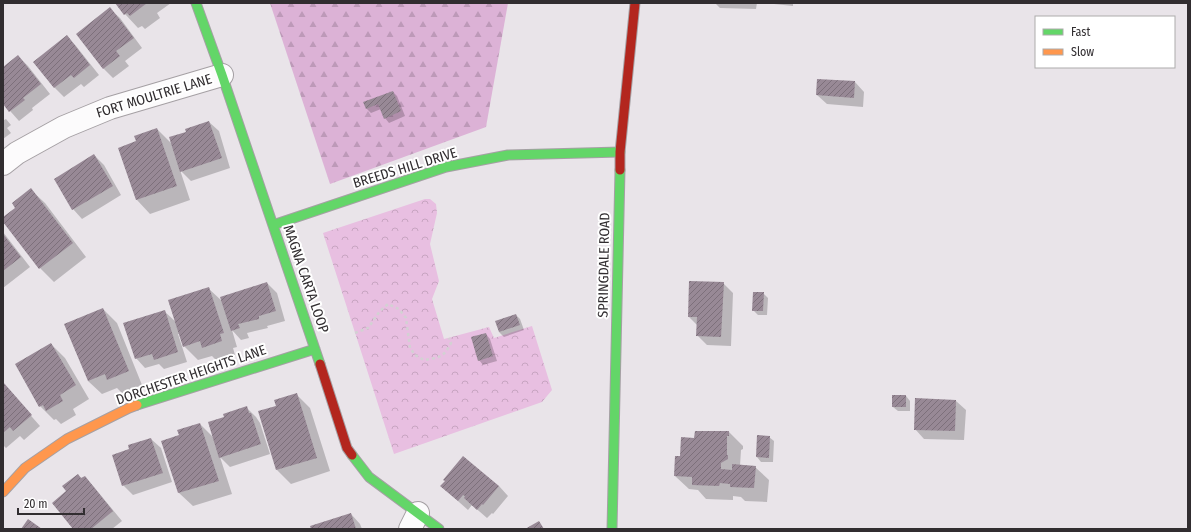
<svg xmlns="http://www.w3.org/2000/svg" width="1191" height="532" viewBox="0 0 1191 532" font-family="'Fira Sans Condensed',sans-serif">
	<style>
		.forest { fill: url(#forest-firs) }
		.park { fill: url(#park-crowns) }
		.shadow { fill: #0003 }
		.building { fill: url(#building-hatch) }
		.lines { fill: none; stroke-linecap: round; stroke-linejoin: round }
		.street-casing { stroke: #a5a0a4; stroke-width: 24 }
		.fast-casing { stroke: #a5a0a4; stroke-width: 11 }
		.slow-casing { stroke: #a5a0a4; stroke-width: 11 }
		.jam-casing { stroke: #a5a0a4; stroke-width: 11 }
		.path { stroke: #d3d1d3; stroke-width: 2.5; stroke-dasharray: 3 3; stroke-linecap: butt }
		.street { stroke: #fcfbfc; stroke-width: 22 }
		.fast { stroke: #63d668; stroke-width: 9 }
		.slow { stroke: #ff974d; stroke-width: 9 }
		.jam { stroke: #b3261e; stroke-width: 9 }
		.labels { text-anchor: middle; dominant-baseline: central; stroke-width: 4; stroke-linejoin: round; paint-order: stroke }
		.street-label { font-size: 14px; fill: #312d30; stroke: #fff }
	</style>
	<defs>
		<pattern id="forest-firs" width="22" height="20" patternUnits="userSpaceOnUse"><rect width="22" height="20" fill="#dcb2d6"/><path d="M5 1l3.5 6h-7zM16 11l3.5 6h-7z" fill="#bd99b8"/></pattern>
		<pattern id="park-crowns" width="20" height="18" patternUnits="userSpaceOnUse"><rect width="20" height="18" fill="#e8bfe1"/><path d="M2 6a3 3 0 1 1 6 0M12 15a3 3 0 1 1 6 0" fill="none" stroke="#c7a4c1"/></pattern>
		<pattern id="building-hatch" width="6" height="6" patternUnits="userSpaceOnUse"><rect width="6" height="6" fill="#988996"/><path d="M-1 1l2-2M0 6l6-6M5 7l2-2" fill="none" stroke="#7d707b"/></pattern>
	</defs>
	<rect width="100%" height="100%" fill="#e9e4e9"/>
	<!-- forest -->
	<path class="forest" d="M270 3H508L486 127 330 184Z"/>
	<!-- park -->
	<path class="park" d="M425 199H430L436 204 437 213 430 244 439 281 432 299 444 339 489 327 494 338 532 326 552 390 542 402 394 454 323 233Z"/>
	<!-- shadow -->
	<path class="shadow" d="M116 3H171L157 13 160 18 145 29 142 26 138 28 125 14Z
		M715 3H757L756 9 720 8Z
		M772 3H793V6L774 4Z
		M110 9 120 18 142 48 125 61 129 66 113 78 104 69 77 34Z
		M67 36 76 46 99 75 84 87 81 84 64 97 55 88 35 62Z
		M18 56 28 66 50 94 32 108 33 110 19 121 3 103V68Z
		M855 82 864 92 863 107 827 104 817 95Z
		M393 92 397 96 405 116 389 123 385 118 381 109 371 113 366 108Z
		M3 118 4 120 6 119 11 125 7 128 11 133 3 139Z
		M209 122 219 131 230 168 191 181 180 170 190 200 150 214 137 200 138 142 157 129 173 145Z
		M94 155 104 165 121 195 82 219 73 209Z
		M31 190 45 203 86 257 54 282 40 268 3 220V219L17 208Z
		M3 232 30 267 3 288Z
		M267 283 277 293 285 321 267 326 268 328 247 333 249 338 241 340 232 330 237 347 233 348 235 355 217 361 212 356 198 360 184 346 180 334H178L187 362 164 369 159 364 145 368 136 358 164 311 177 323 208 288 223 302Z
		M723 283 733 293 731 346 707 345 697 335V325L689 317Z
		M763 293 768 298 767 315H758L753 310Z
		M103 309 117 323 142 385 122 393 117 388 102 394 88 381Z
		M516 315 520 319 524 330 504 337 499 332Z
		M486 334 490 339 497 361 483 365 479 360Z
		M51 344 65 358 89 399 73 409 76 415 61 424 56 419 54 420 40 406Z
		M3 384 40 426 24 440 20 436 6 448 3 445Z
		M296 394 310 408 330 471 291 484 277 470 259 412 277 406Z
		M906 396 910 401V411H898L893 407Z
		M916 399 956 401 966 410 964 440 924 439 915 429Z
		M246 407 256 417 260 423 270 454 230 467 220 457 232 494 193 506 179 493 180 436 200 424 214 438 225 418Z
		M729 432 743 446V449L741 450 740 466 755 467 769 480 767 502 745 501 741 497 733 496V500L706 499 698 490 689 489 675 476 681 457 695 439Z
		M769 437 774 441 773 462H761L757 457Z
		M151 439 161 448 172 482 133 495 123 485Z
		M85 477 94 487 122 521 112 529H74L82 479Z
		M441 486H499L508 496 493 514 492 513 487 518 472 505 468 510Z
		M351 514 360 524 362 529H312Z"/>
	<!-- building -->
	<path class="building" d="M115 3H147L130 16 127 13 124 15Z
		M110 7 134 38 116 51 120 56 103 69 76 34Z
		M67 35 90 65 74 78 71 75 54 88 33 62Z
		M18 55 41 84 23 98 25 100 9 112 3 104V67Z
		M817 79 855 81 854 98 816 95Z
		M393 91 401 111 384 119 378 104 366 109 363 102Z
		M209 121 222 158 180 172 169 137 186 132 185 129Z
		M157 128 177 186 136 200 118 148 136 141 134 136Z
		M94 154 113 186 72 210 54 179Z
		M31 188 73 243 39 269 3 222V217L15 208 12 203Z
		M3 234 21 257 3 271Z
		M689 281 724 282 721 337 696 336 697 317H688Z
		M267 282 276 311 259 316V319L238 324 240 328 231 331 220 297Z
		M209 287 224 333 220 334 222 341 202 348 200 341 183 347 168 300Z
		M753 292H764L763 311H752Z
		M103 308 129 371 107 380 105 374 88 381 64 324Z
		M165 310 178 352 154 360 152 354 135 359 123 323Z
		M516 314 520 325 499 332 495 321Z
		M486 333 493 356 478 361 471 337Z
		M51 343 76 385 60 395 63 401 46 411 43 405 39 407 15 364Z
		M3 382 32 415 13 431 10 427 3 433Z
		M297 393 317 458 276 470 258 411 276 406 274 400Z
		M892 395H906V407H892Z
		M915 398 956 400 955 431 914 430Z
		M247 406 249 413H251L261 444 219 458 208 422 224 417 223 414Z
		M200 423 219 481 178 493 161 441 179 435 177 430Z
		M695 431H729V436H727V455H728V459L721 463V469L732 470V464L756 466 754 488 730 487V484L720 483 719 486 692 485V477L674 476 675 456H680L681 437 694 438Z
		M757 435 770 436 769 458 756 457Z
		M151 438 163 473 122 486 112 455 129 449 128 445Z
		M463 456 499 486 483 505 482 504 477 510 464 498 465 496 463 495 458 501 440 486 445 481 443 480Z
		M78 474 81 478 85 476 113 511 91 529H73L52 503 66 491 62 486Z
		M351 513 356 529H311L310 526Z
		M28 519 42 529H21Z
		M539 521 544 529H525Z"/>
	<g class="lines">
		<!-- street casing -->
		<g class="street-casing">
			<path id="street" d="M3 164 17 153 64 127 110 108 222 75
				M410 529 418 513"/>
		</g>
		<!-- fast casing -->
		<g class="fast-casing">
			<path id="fast" d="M196 3 222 75 320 364
				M273 225 446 167 508 155 620 152
				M137 405 315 349
				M352 455 369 477 439 529
				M612 529 620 170"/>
		</g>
		<!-- slow casing -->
		<g class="slow-casing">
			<path id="slow" d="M3 492 25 468 67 439 129 408 137 405"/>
		</g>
		<!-- jam casing -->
		<g class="jam-casing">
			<path id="jam" d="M620 170V152L635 3
				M320 364 347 448 352 455"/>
		</g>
		<!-- path -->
		<path class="path" d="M355 333 368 328 380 311 388 304 399 309 406 318 410 348 415 355 424 360C439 358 444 357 451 343L449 338"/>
		<!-- street -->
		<use href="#street" class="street"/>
		<!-- fast -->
		<use href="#fast" class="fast"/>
		<!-- slow -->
		<use href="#slow" class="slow"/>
		<!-- jam -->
		<use href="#jam" class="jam"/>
	</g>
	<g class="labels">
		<!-- street labels -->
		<g class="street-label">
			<text transform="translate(154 96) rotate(-17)">FORT MOULTRIE LANE</text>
			<text transform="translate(405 168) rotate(-17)">BREEDS HILL DRIVE</text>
			<text transform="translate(604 265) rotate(-89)">SPRINGDALE ROAD</text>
			<text transform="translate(306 279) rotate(71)">MAGNA CARTA LOOP</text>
			<text transform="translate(191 375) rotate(-19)">DORCHESTER HEIGHTS LANE</text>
		</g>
	</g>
	<!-- border -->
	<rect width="1191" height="532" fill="none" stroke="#312d30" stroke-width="8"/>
	<!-- legend -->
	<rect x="1035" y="16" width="140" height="52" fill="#ffffff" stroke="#adabac"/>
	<rect x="1043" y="29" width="20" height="6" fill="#63d668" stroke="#adabac"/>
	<text x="1071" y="36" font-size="12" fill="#312d30">Fast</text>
	<rect x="1043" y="49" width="20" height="6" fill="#ff974d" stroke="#adabac"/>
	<text x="1071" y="56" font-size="12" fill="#312d30">Slow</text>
	<!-- scale -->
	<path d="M18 508v6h66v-6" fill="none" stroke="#312d30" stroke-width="2"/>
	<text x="24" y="508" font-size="12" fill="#312d30" stroke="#ffffff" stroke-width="3" paint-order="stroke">20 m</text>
</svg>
